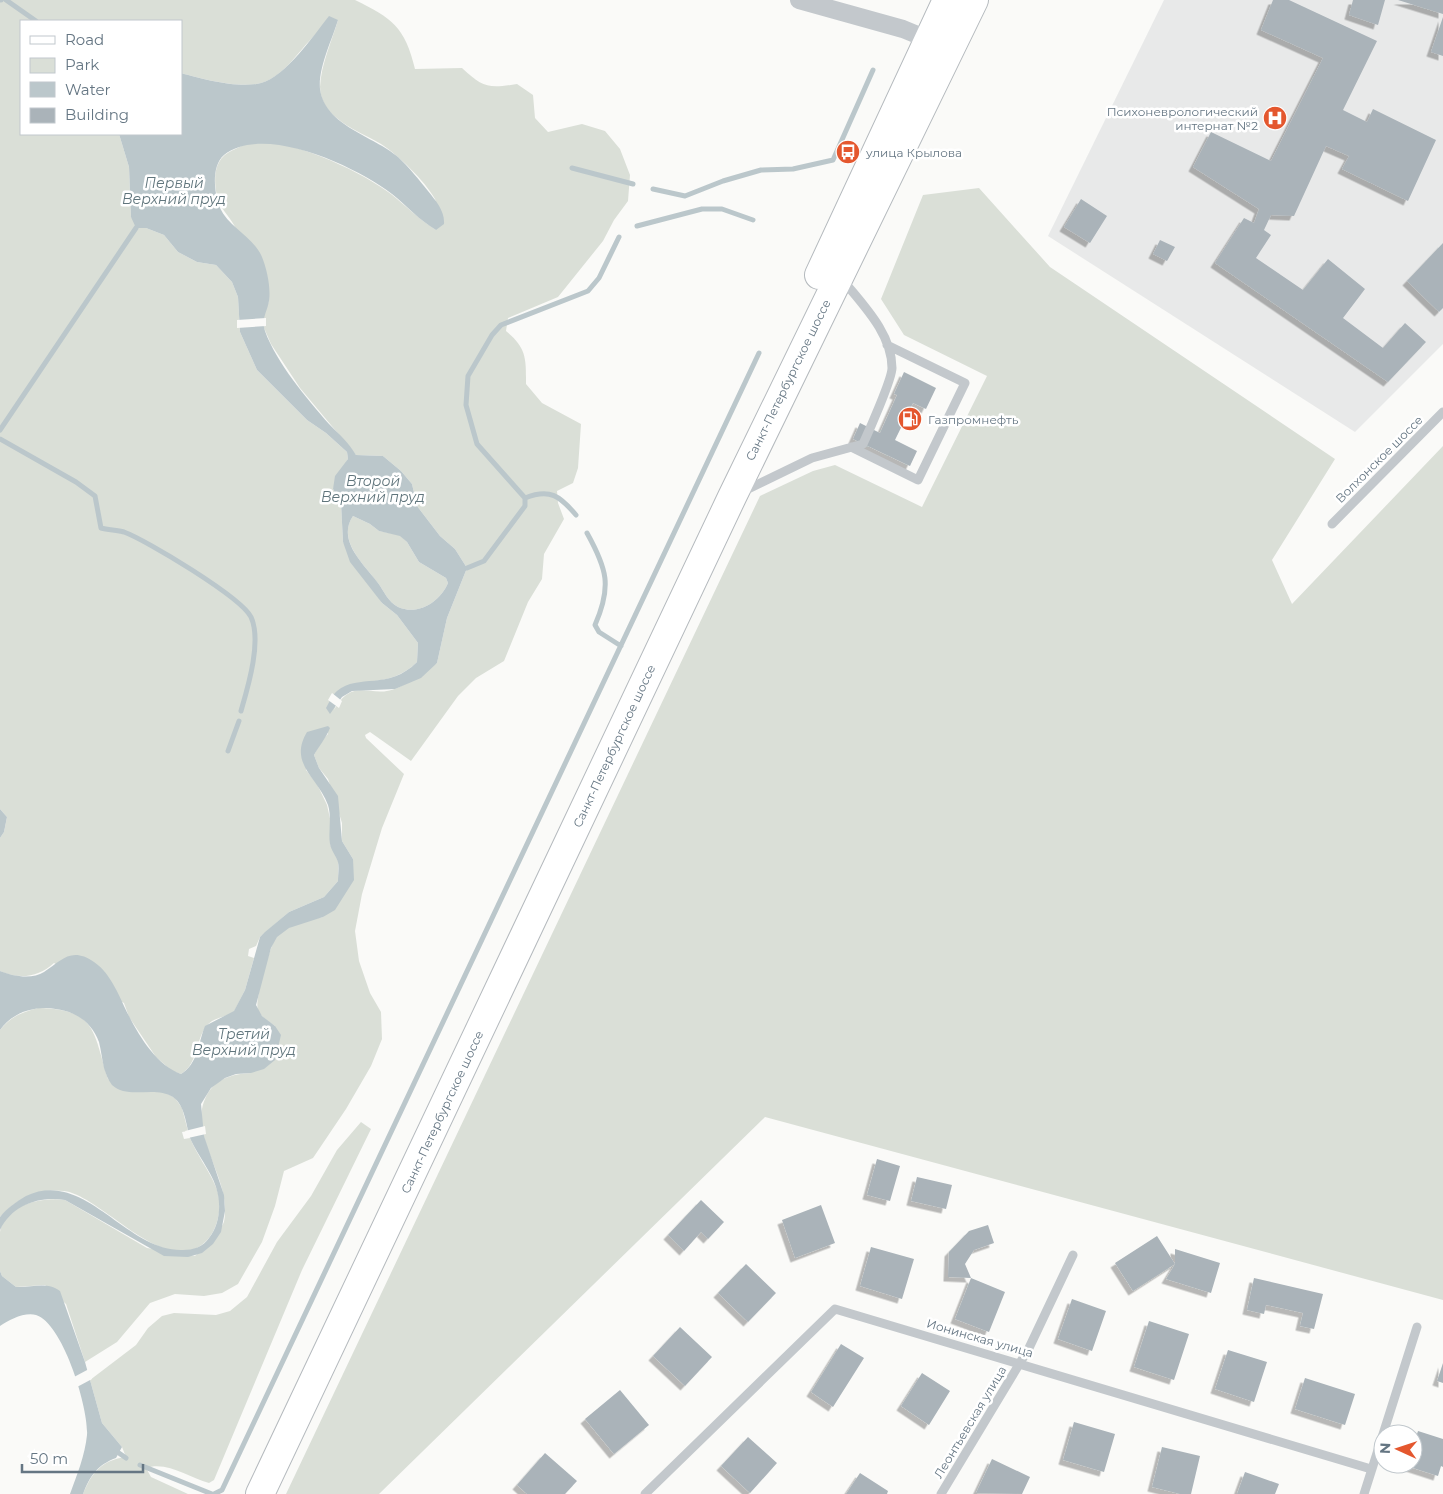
<svg xmlns="http://www.w3.org/2000/svg" width="1443" height="1494" viewBox="0 0 1443 1494" font-family="Montserrat,sans-serif">
	<style>
		.built { fill: #e8e9e9 }
		.green { fill: #dadfd7; fill-rule: evenodd }
		.water { fill: #bbc7cb; fill-rule: evenodd }
		.pier { fill: #fafaf8 }
		.lines { fill: none; stroke-linecap: round; stroke-linejoin: round }
		.stream { stroke: #bbc7cb; stroke-width: 5 }
		.building { fill: #aab3b9; filter: url(#shadow) }
		.primary-casing { stroke: #b5babe; stroke-width: 30 }
		.lane { stroke: #c3c8cc; stroke-width: 9 }
		.street { stroke: #c3c8cc; stroke-width: 18 }
		.primary { stroke: #fff; stroke-width: 28 }
		.labels { text-anchor: middle; dominant-baseline: central; stroke-width: 5; stroke-linejoin: round; paint-order: stroke }
		.poi-label { font-size: 12px; fill: #657683; stroke: #fff; text-anchor: start }
		.street-label { font-size: 12px; fill: #657683; stroke: #fff }
		.water-label { font-size: 14px; font-style: italic; fill: #60757c; stroke: #fff }
	</style>
	<defs>
		<filter id="shadow"><feDropShadow dx="-4.5" dy="4.5" stdDeviation="0" flood-color="#0004"/></filter>
	</defs>
	<rect width="100%" height="100%" fill="#fafaf8"/>
	<!-- built -->
	<path class="built" d="M1164 0H1443V344L1355 432 1048 236Z"/>
	<!-- green -->
	<path class="green" d="M0 0H355C392 18 405 27 415 69L462 68C483 87 487 89 517 84L533 95 535 118 548 132 582 124 605 131 620 149 630 175 628 201 614 220 603 241 558 297 508 318 506 331C527 348 526 359 526 384L542 403 581 424 578 468 573 483 557 491 558 503 564 519 544 554 542 579 528 602 504 661 476 678 458 696 411 761 370 732 365 735 366 738 404 774 382 828 362 894 355 931 359 961 370 993 381 1012 382 1039 371 1066 346 1109 313 1158 284 1171 275 1206 262 1242 238 1284 222 1293 204 1296 175 1294 150 1303 117 1342 85 1362 66 1304 45 1285 16 1287 2 1276 0 1271C0 1258 0 1244 0 1232 4 1204 43 1197 65 1200L147 1248 195 1256C204 1247 218 1235 223 1224 225 1221 225 1213 225 1209 225 1170 186 1130 208 1093 218 1077 235 1074 251 1073L275 1026C269 1022 261 1017 258 1010 254 1002 270 944 277 936 289 924 307 920 323 917L353 859 342 841V823L328 779 319 768 314 755 322 740 328 734V726L306 770 317 784 327 805 331 823 330 844 338 861V881L324 897 289 912 260 937 256 946 249 949 248 956 254 958 245 990 234 1012C228 1016 219 1017 212 1021 194 1033 201 1062 181 1074L172 1071 156 1057 129 1017 124 1003 54 963C39 977 19 980 0 971V838L4 832 7 817 0 809ZM338 20C332 41 321 64 320 87 320 118 359 131 381 144 398 155 425 181 435 199 438 206 436 221 436 230 419 219 406 206 391 194 363 172 285 135 250 143 244 144 238 148 233 150 214 158 213 177 217 196 220 209 228 214 234 225 247 249 257 276 269 301L264 314V328L271 344 300 388 356 455 383 456 401 471 412 484 417 506 440 536 455 549 467 568 447 618 437 663C424 671 411 682 397 688 371 700 354 675 334 710L342 688C371 678 394 685 417 662L418 643 397 615 382 603 343 542 341 503 333 489 348 459 347 452 326 433 307 420 257 370 240 332 238 297 232 282 216 265 197 262 178 252 164 235 146 228 131 217 129 167 119 134H21V21H181V73C201 79 242 89 261 83 283 77 298 52 313 37 319 30 330 25 338 20Z
		M979 188 1050 267 1335 459 1272 560 1292 604 1443 446V1300L765 1117 379 1494H286L760 496 813 471 835 465 922 507 987 376 904 335 881 299 923 195Z
		M353 516 370 524 379 531 400 535 407 542 419 562 446 578 448 583C440 602 418 616 398 607 388 602 384 591 378 583 365 565 336 540 353 516Z
		M38 1008C97 1009 93 1032 108 1079L134 1092H164L175 1098 182 1108 188 1131 182 1132 184 1139 190 1138C197 1155 208 1169 215 1185 224 1203 219 1231 203 1244 162 1276 102 1196 64 1191 37 1188 18 1198 0 1217V1030C10 1017 22 1012 38 1008Z
		M361 1122 371 1129 302 1270 214 1480 209 1483C189 1478 168 1461 146 1468L151 1477 188 1494H83C92 1472 102 1460 126 1457L122 1447 102 1423 90 1380 136 1345 148 1328 162 1316 174 1313 216 1315 230 1311 247 1297 277 1242 311 1196 337 1150Z"/>
	<!-- water -->
	<path class="water" d="M329 16 338 20C332 40 318 68 320 89 325 126 374 136 398 157 409 167 419 180 428 191 436 201 445 211 444 224L436 230C419 220 407 206 392 194 357 167 264 123 224 155 211 166 214 193 220 208 229 228 253 236 262 257 267 269 271 288 269 301 267 312 261 319 265 331 276 362 307 399 329 424 339 434 349 443 356 455L383 456 401 471 412 484 417 506 440 536 455 549 467 568 447 618 437 663 421 678 395 689 352 691 342 697 330 714 326 708C329 703 332 695 337 691 359 673 388 691 417 662L418 643 397 615 382 603 350 562 343 542 341 503 333 489 335 476 348 459 347 452 326 433 307 420 257 370 240 332 238 297 232 282 216 265 197 262 178 252 164 235 146 228H136L131 217 129 167 119 134H181V73C201 79 241 89 261 83 285 77 314 35 329 16ZM353 516 370 524 379 531 400 536 407 542 419 562 446 578 448 583C440 602 418 616 398 607 388 602 384 591 378 583 365 565 336 541 353 516Z
		M328 726 330 728C326 738 319 746 314 755L319 768 338 796 342 841 353 859 354 880 335 910 323 917 289 928 277 937 271 948 256 1005 262 1016 275 1026 281 1035 275 1060 264 1069 251 1073 236 1074 225 1078 211 1088 201 1104 204 1136 224 1195 225 1211 221 1232 213 1244 202 1253 188 1257 164 1256 65 1200C39 1196 12 1205 0 1230V1217C7 1208 16 1202 26 1196 85 1168 126 1252 183 1250 193 1250 203 1247 209 1238 218 1227 221 1210 218 1195 215 1175 198 1157 190 1138 186 1125 185 1105 173 1097 155 1085 128 1100 112 1085 108 1080 106 1074 104 1068 102 1059 101 1050 99 1042 90 1018 70 1009 46 1008 27 1008 11 1015 0 1030V971C12 976 32 980 44 972 61 961 71 946 94 962 112 974 120 999 129 1016 140 1038 158 1066 181 1074 198 1064 198 1043 205 1026L234 1011 245 990 260 937 265 932 289 912 324 897 338 881C338 875 339 868 338 862 336 856 331 850 330 844 328 831 332 818 328 805 318 777 288 764 307 732Z
		M0 809 7 817 4 832 0 838Z
		M0 1271 2 1276 16 1287C32 1288 46 1281 60 1291L85 1362 102 1423 122 1447 116 1458C97 1465 90 1476 83 1494H70C77 1475 85 1455 87 1435 89 1409 63 1323 36 1315 24 1312 9 1320 0 1326Z"/>
	<!-- pier -->
	<path class="pier" d="M266 318V326L237 328V320Z
		M332 693 342 701 339 708 328 700Z
		M205 1126 206 1134 188 1138 185 1131Z
		M89 1369 92 1379 77 1387 74 1377Z"/>
	<g class="lines">
		<!-- stream -->
		<path class="stream" d="M0 0H1
			M6 0 36 21
			M572 168 633 184
			M653 189 685 196 723 181 761 170 793 169 833 160 873 70
			M637 226 702 209H722L753 220
			M0 430 136 228
			M0 439 76 482 95 496 101 528C108 530 117 530 124 532 146 540 241 597 251 617 262 641 248 687 241 711
			M525 498C550 488 560 496 576 515
			M587 533C607 569 612 586 595 625L599 632 621 646
			M467 568 484 561 525 506V498L477 444 466 405 468 376 492 335 501 325 588 291 599 278 619 237
			M228 751 239 721
			M116 1451 126 1458
			M140 1465 212 1494
			M214 1494 222 1490 759 353"/>
	</g>
	<!-- building -->
	<path class="building" d="M1273 0H1289L1377 41 1343 110 1367 122 1373 109 1436 140 1408 201 1342 169 1349 156 1326 146 1294 216 1271 215 1264 230 1271 235 1256 258 1303 290 1328 259 1365 289 1343 318 1383 348 1405 323 1426 342 1388 382 1215 263 1244 218 1254 223 1259 209 1193 167 1211 132 1271 161 1323 58 1261 30Z
		M1353 0H1385L1378 25 1349 15Z
		M1399 0H1443V14L1398 0Z
		M1443 17V56L1431 52Z
		M1081 199 1107 216 1090 243 1064 227Z
		M1160 240 1175 247 1167 261 1153 254Z
		M1443 243V308L1439 312 1407 281Z
		M904 372 936 388 926 409 913 403 895 440 917 451 910 466 853 439 860 423 880 433 897 395 894 394Z
		M877 1159 900 1166 890 1201 867 1195Z
		M917 1177 952 1185 946 1209 911 1201Z
		M701 1200 724 1222 708 1239 701 1232 684 1251 668 1235Z
		M821 1205 835 1243 795 1258 782 1220Z
		M988 1225 994 1243 974 1250 965 1264 971 1278 948 1277 949 1252 969 1231Z
		M1157 1236 1175 1264 1133 1291 1115 1263Z
		M871 1247 914 1259 902 1299 860 1286Z
		M1175 1249 1220 1263 1211 1293 1166 1279 1175 1264Z
		M746 1264 776 1293 748 1322 718 1293Z
		M971 1278 1005 1292 989 1332 955 1319Z
		M1254 1278 1323 1294 1314 1329 1300 1326 1303 1313 1266 1305 1264 1314 1247 1310Z
		M1072 1299 1106 1311 1092 1351 1058 1339Z
		M1149 1321 1189 1334 1174 1380 1134 1367Z
		M680 1327 712 1357 685 1386 653 1356Z
		M841 1344 864 1358 833 1407 811 1392Z
		M1228 1350 1267 1362 1254 1402 1215 1389Z
		M1443 1363V1383L1437 1381Z
		M922 1373 950 1391 929 1425 901 1406Z
		M1305 1378 1355 1394 1345 1425 1295 1409Z
		M620 1390 649 1425 614 1454 585 1419Z
		M1074 1422 1115 1434 1104 1472 1063 1460Z
		M1418 1431 1443 1439V1467L1441 1466 1438 1476 1407 1466 1413 1464V1446Z
		M748 1437 777 1463 750 1493 721 1466Z
		M1162 1447 1200 1456 1191 1494H1180L1152 1487Z
		M545 1453 577 1481 565 1494H527L517 1485Z
		M992 1459 1030 1477 1022 1494 976 1493Z
		M1245 1472 1279 1484 1275 1494H1237Z
		M860 1473 888 1491 887 1494H846Z"/>
	<g class="lines">
		<!-- primary casing -->
		<g class="primary-casing">
			<path id="primary" d="M819 275 947 0
				M260 1494 732 497 974 0"/>
		</g>
		<!-- lane -->
		<path class="lane" d="M851 447 918 480 965 383 887 345
			M742 492 812 458 863 444C869 431 892 379 892 368 892 333 862 304 842 279
			M1332 524 1443 412
			M645 1494 835 1309 1371 1469
			M941 1494 1029 1348 1073 1255
			M1364 1494 1417 1327"/>
		<!-- street -->
		<path class="street" d="M799 0 903 29 937 43"/>
		<!-- primary -->
		<use href="#primary" class="primary"/>
	</g>
	<!-- icons -->
	<defs>
		<g id="hospital-disc" transform="scale(1.25)"><circle r="9.5" fill="#e4572e" stroke="#fff"/><path d="M-5-5h3v3.5h4V-5h3V5h-3V1.5h-4V5h-3Z" fill="#fff"/></g>
		<g id="bus-disc" transform="scale(1.25)"><circle r="9.5" fill="#e4572e" stroke="#fff"/><path d="M-5-6H5V4H4V6H2V4H-2V6H-4V4H-5ZM-3.5-4V0h7V-4ZM-3.5 1.2v1.5H-2V1.2ZM2 1.2v1.5H3.5V1.2Z" fill="#fff"/></g>
		<g id="fuel-disc" transform="scale(1.25)"><circle r="9.5" fill="#e4572e" stroke="#fff"/><path d="M-5.5-6h7V0h2V4h1.3V-2.5L3-4.5l.8-.8L6-3V5H2.5V1h-1V6h-7ZM-4.2-4.7v3.2H.2V-4.7Z" fill="#fff"/></g>
	</defs>
	<g fill-rule="evenodd">
		<use href="#hospital-disc" x="1275" y="118"/>
		<use href="#bus-disc" x="848" y="152"/>
		<use href="#fuel-disc" x="910" y="419"/>
	</g>
	<g class="labels">
		<!-- poi labels -->
		<g class="poi-label">
			<text x="1258" y="111" text-anchor="end">Психоневрологический<tspan x="1258" dy="14">интернат №2</tspan></text>
			<text x="866" y="152">улица Крылова</text>
			<text x="928" y="419">Газпромнефть</text>
		</g>
		<!-- street labels -->
		<g class="street-label">
			<text transform="translate(788 380) rotate(-64)">Санкт-Петербургское шоссе</text>
			<text transform="translate(1379 459) rotate(-45)">Волхонское шоссе</text>
			<text transform="translate(614 746) rotate(-65)">Санкт-Петербургское шоссе</text>
			<text transform="translate(442 1112) rotate(-65)">Санкт-Петербургское шоссе</text>
			<text transform="translate(980 1338) rotate(16)">Ионинская улица</text>
			<text transform="translate(970 1422) rotate(-59)">Леонтьевская улица</text>
		</g>
		<!-- water labels -->
		<g class="water-label">
			<text x="174" y="183">Первый<tspan x="174" dy="16">Верхний пруд</tspan></text>
			<text x="373" y="481">Второй<tspan x="373" dy="16">Верхний пруд</tspan></text>
			<text x="244" y="1034">Третий<tspan x="244" dy="16">Верхний пруд</tspan></text>
		</g>
	</g>
	<!-- legend -->
	<rect x="20" y="20" width="162" height="115" fill="#ffffff" stroke="#c1c8cd"/>
	<rect x="30" y="36" width="25" height="8" fill="#ffffff" stroke="#c1c8cd"/>
	<text x="65" y="45" font-size="15" fill="#657683">Road</text>
	<rect x="30" y="58" width="25" height="15" fill="#dadfd7" stroke="#c1c8cd"/>
	<text x="65" y="70" font-size="15" fill="#657683">Park</text>
	<rect x="30" y="82" width="25" height="15" fill="#bbc7cb" stroke="#c1c8cd"/>
	<text x="65" y="95" font-size="15" fill="#657683">Water</text>
	<rect x="30" y="108" width="25" height="15" fill="#aab3b9" stroke="#c1c8cd"/>
	<text x="65" y="120" font-size="15" fill="#657683">Building</text>
	<!-- north arrow -->
	<g transform="translate(1398 1449) rotate(273)"><circle r="24" fill="#ffffff" stroke="#c1c8cd"/>
	<path d="M0-4L9 19L0 12L-9 19Z" fill="#e4572e"/>
	<text y="-8" font-size="14" font-weight="bold" text-anchor="middle" fill="#657683">N</text>
	</g>
	<!-- scale -->
	<path d="M22 1464v8h121v-8" fill="none" stroke="#657683" stroke-width="2.5"/>
	<text x="30" y="1464" font-size="15" fill="#657683" stroke="#ffffff" stroke-width="4" paint-order="stroke">50 m</text>
</svg>
